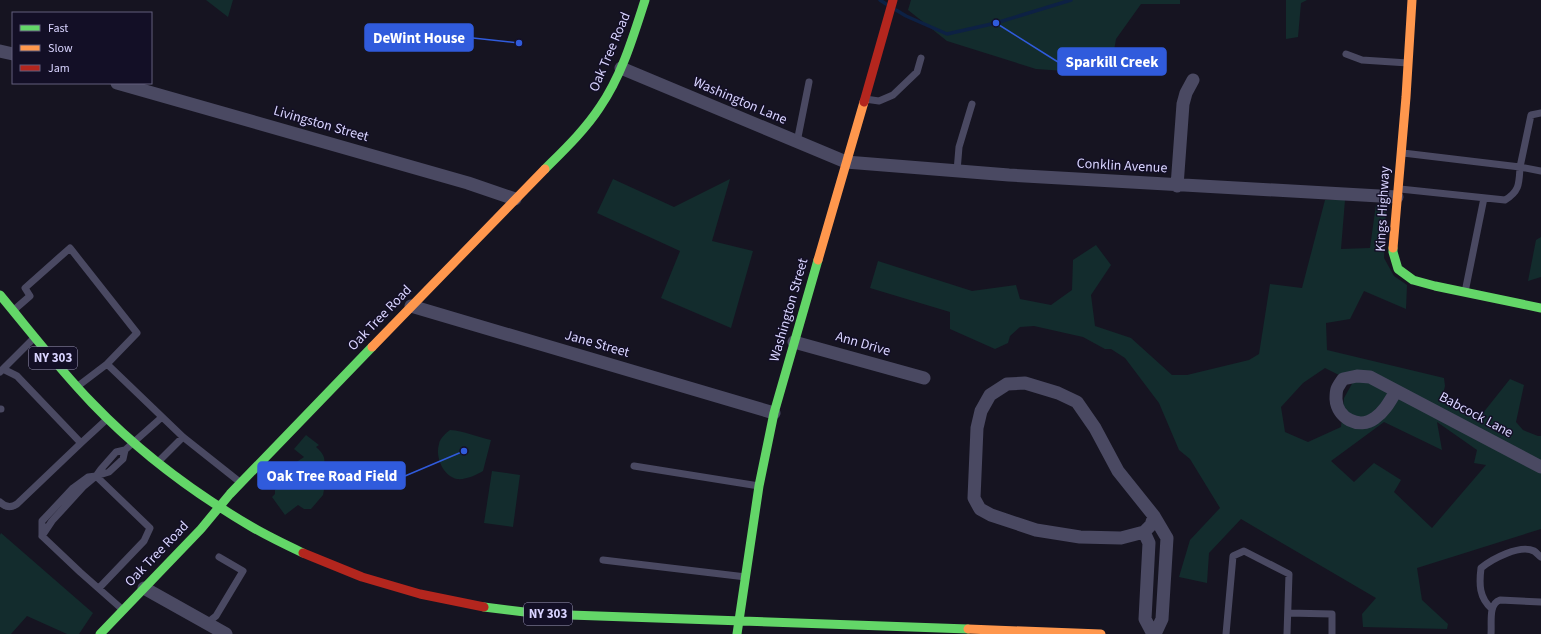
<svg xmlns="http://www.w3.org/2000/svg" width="1541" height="634" viewBox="0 0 1541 634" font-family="'Source Sans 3',sans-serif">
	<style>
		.green { fill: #132c2d; fill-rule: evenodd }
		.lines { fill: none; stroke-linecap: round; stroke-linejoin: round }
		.stream { stroke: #0d2144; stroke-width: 3.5 }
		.lane { stroke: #4a4962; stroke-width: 7 }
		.street { stroke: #4a4962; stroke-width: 13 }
		.fast { stroke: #63d668; stroke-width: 9 }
		.slow { stroke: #ff974d; stroke-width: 9 }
		.jam { stroke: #b3261e; stroke-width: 9 }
		.labels { text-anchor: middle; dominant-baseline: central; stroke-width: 3; stroke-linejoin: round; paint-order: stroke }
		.shield { fill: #130f26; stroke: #9e99be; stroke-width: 1 }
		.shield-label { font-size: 13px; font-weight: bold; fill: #d9d4ff }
		.street-label { font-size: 14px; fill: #d9d4ff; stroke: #130f26 }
		.leader { fill: none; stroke: #305bdc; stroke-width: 1.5 }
		.callout-dot { fill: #305bdc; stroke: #130f26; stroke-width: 1.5 }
		.callout { fill: #305bdc; stroke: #305bdc; stroke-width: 1.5 }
		.callout-label { font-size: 15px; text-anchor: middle; font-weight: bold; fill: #fff }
	</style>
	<rect width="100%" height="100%" fill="#161421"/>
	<!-- green -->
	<path class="green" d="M206 0H233L228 17Z
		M911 0H1180V4H1141L1116 39 1110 74 1036 69 947 41 908 10Z
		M1286 0H1307L1301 3 1298 37 1286 39Z
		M613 179 674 207 730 179 712 241 753 251 731 328 661 298 680 251 597 213Z
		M1325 200H1345L1341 249 1370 248 1376 204 1386 208 1384 258 1394 276 1407 285 1406 309 1364 291 1350 319 1326 323 1327 350 1444 378 1445 386 1441 402 1479 418 1510 379 1524 385 1516 422 1523 430 1538 436H1541V529L1417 568 1422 600 1448 624 1447 629 1363 627 1362 614 1376 598 1241 519 1209 553 1207 583 1179 577 1190 540 1220 508 1190 459 1179 450 1159 403 1125 358 1111 349H1105L1083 337 1034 326 1020 327 1010 336 1008 343 995 349 950 329V312L870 288 878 261 972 291 1016 285 1020 299 1051 305 1072 290 1073 260 1096 245 1111 265 1091 295 1095 326 1131 338 1172 375H1187L1249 360 1259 354 1270 284 1302 288ZM1325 368 1353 382 1344 398 1341 427 1308 442 1285 432 1281 407 1303 383ZM1384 422 1442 450 1437 422 1477 450 1474 463 1486 465 1432 528 1394 492 1401 480 1374 463 1354 482 1331 461Z
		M1541 237V277L1528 281 1536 240Z
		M450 430C464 431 477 437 491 440L483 471C476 475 466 480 457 479 443 476 435 457 439 444 440 438 446 433 450 430Z
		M306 435 319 445 316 447C324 454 327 460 322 469L313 470 309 467 306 474C315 475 319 477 325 484L323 495 311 509H304L298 505 285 515 272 497 275 494V490C283 484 286 477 295 471V463L304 457 294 449Z
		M492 471 520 475 513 527 484 523Z
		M1 533 93 613 79 634H67L27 616 11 634H0V535Z"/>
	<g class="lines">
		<!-- stream -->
		<path class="stream" d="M880 0 886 4
			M896 10 906 16 947 34 996 23 1071 0"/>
		<!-- lane -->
		<path class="lane" d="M1346 54 1362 60 1408 63
			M865 99 879 101 893 95 917 72 921 58
			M1541 113 1531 115 1520 167 1541 171
			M797 142 809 82
			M957 171 959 147 972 104
			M1400 189 1505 200C1520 191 1519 183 1520 167L1403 153
			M1465 292 1484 198
			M15 309 30 296 25 288 70 248 137 333 107 364
			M3 369 17 376 81 443 106 420
			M0 372 34 338
			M78 386 107 364 183 437 241 483
			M0 409H1
			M159 461 183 437
			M634 466 759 486
			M96 476 150 528 144 541 99 588
			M0 502C5 507 11 508 17 504L81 443
			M42 536 52 521 84 486 96 476 101 469 116 452 125 450
			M603 560 746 577
			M1492 609C1479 598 1479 584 1481 568 1492 559 1520 544 1534 551 1536 552 1539 556 1541 557
			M123 610 80 572 42 536V521L73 488 88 477 96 476 109 472 123 459 125 450 162 417
			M1288 613 1332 614V634
			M207 623 216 616 243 571 219 557
			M1226 634 1233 556 1244 551 1289 574 1287 634
			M1491 634C1492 623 1488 604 1500 600L1541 602"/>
		<!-- street -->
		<path class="street" d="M0 51 13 54
			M621 68 846 162 1009 175 1397 197
			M117 83 468 183 515 199
			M1177 186 1183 104 1186 93 1193 80
			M411 306 774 413
			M794 342 924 378
			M1396 391C1390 401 1385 411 1375 418 1359 430 1337 418 1336 399 1336 396 1336 392 1337 389 1338 386 1341 382 1343 379L1357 376 1370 377 1541 467
			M1154 516 1151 525 1144 532 1121 538 1080 537 1036 530 991 515 980 509 974 498 977 428 981 411 990 395 1007 384 1025 383 1058 393 1077 402 1095 428 1118 471 1154 516 1167 538 1162 619 1155 634
			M1144 532 1149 543 1145 619 1153 634
			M144 588 226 634"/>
		<!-- fast -->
		<path class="fast" d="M545 169C564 150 585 130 600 107 622 75 633 37 645 0
			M1393 248V252L1398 269 1413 280 1435 286 1541 308
			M0 295C30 331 59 369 92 403 139 452 194 493 252 527 269 537 286 545 303 553
			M484 607 541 614 968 629
			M100 634 201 529 230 494 372 347
			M737 634 759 486 774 413 818 260"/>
		<!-- slow -->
		<path class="slow" d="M1393 248 1406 97 1412 0
			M818 260 864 102
			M372 347 545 169
			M968 629 1101 634"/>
		<!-- jam -->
		<path class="jam" d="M864 102 893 0
			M303 553 362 577 420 594 484 607"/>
	</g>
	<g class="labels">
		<!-- shield labels -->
		<g class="shield">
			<rect x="29" y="347" width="48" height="22" rx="3"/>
			<rect x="524" y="603" width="48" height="22" rx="3"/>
		</g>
		<g class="shield-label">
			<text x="53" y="358">NY 303</text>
			<text x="548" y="614">NY 303</text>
		</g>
		<!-- street labels -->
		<g class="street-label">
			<text transform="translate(610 52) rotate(-67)">Oak Tree Road</text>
			<text transform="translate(740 101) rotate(23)">Washington Lane</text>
			<text transform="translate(321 124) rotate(16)">Livingston Street</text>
			<text transform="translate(1122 166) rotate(3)">Conklin Avenue</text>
			<text transform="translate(1383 209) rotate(-87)">Kings Highway</text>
			<text transform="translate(789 310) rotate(-74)">Washington Street</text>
			<text transform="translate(380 318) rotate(-46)">Oak Tree Road</text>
			<text transform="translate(597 344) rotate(16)">Jane Street</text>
			<text transform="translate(863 344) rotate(16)">Ann Drive</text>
			<text transform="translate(1476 415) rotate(28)">Babcock Lane</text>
			<text transform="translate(157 554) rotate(-46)">Oak Tree Road</text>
		</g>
	</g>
	<!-- callouts -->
	<path class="leader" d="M519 43L473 38M996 23L1058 62M464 451L405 476"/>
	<g class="callout-dot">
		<circle cx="519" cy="43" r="4"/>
		<circle cx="996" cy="23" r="4"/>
		<circle cx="464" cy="451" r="4"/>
	</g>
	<g class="callout">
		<rect x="365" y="24" width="108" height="27" rx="4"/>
		<rect x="1058" y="48" width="108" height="27" rx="4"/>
		<rect x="258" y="462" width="147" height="27" rx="4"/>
	</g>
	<g class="callout-label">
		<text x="419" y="43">DeWint House</text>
		<text x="1112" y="67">Sparkill Creek</text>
		<text x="332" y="481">Oak Tree Road Field</text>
	</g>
	<!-- legend -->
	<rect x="12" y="12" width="140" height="72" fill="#130f26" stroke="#625e7d"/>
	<rect x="20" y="25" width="20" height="6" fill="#63d668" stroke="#625e7d"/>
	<text x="48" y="32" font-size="12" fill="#d9d4ff">Fast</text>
	<rect x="20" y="45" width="20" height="6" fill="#ff974d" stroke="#625e7d"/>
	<text x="48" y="52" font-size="12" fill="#d9d4ff">Slow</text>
	<rect x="20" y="65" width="20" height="6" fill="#b3261e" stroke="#625e7d"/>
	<text x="48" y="72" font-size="12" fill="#d9d4ff">Jam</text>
</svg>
